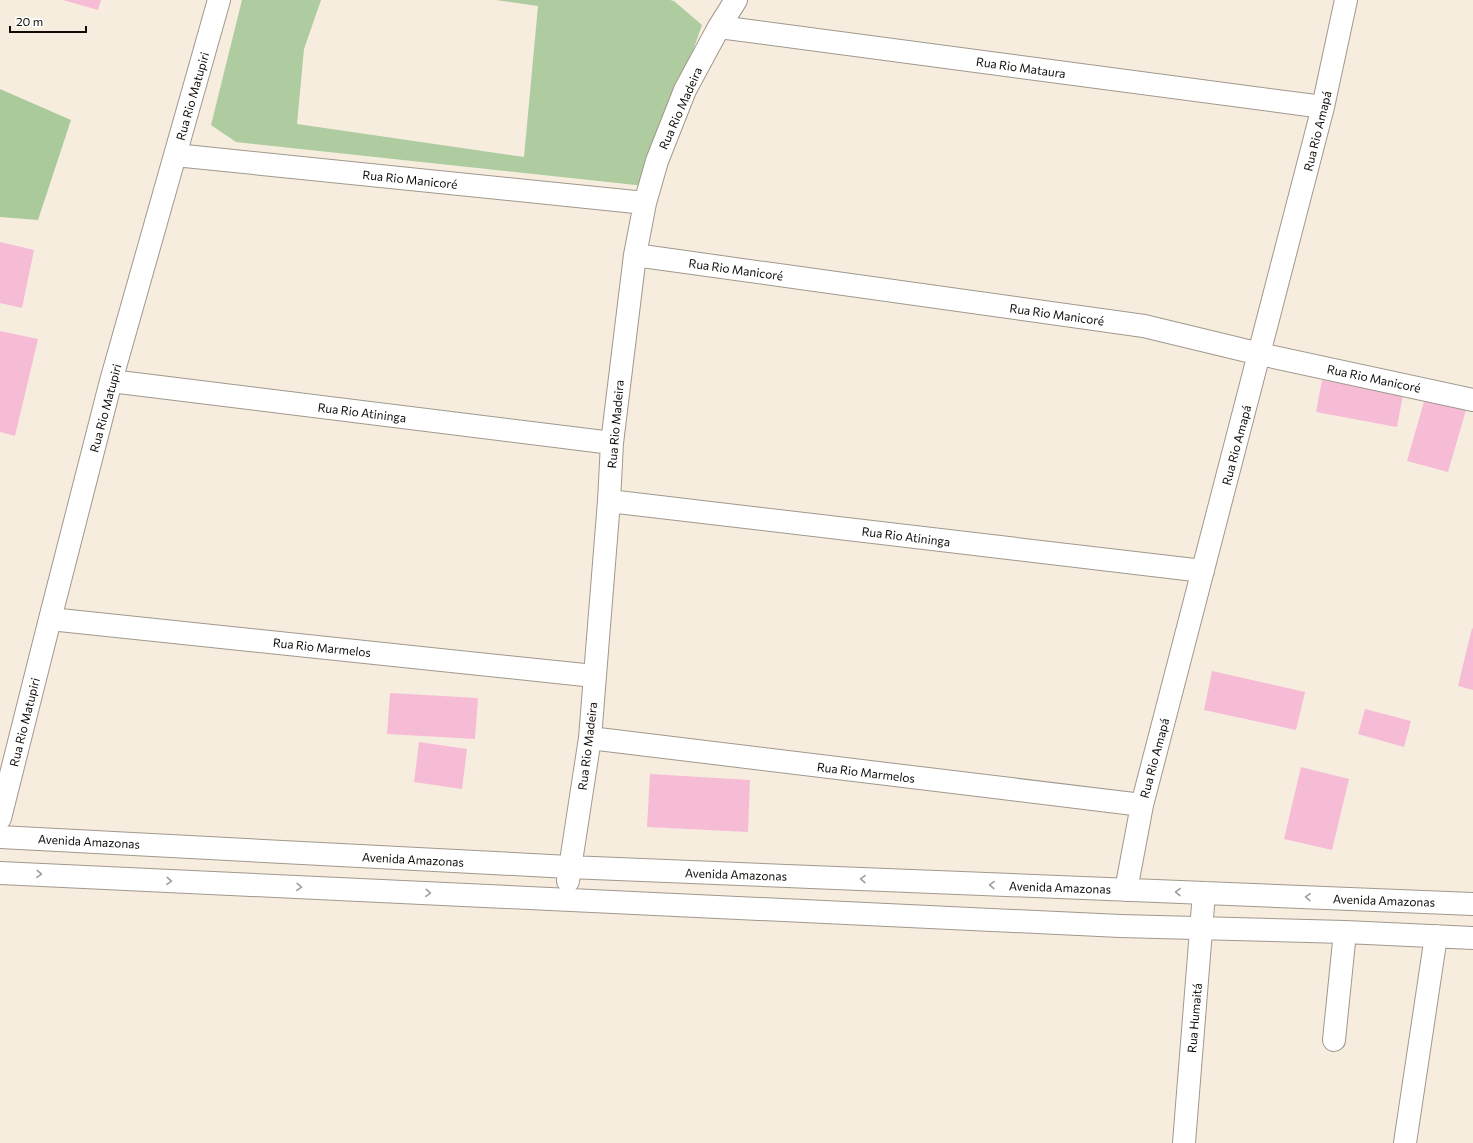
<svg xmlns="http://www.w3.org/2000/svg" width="1473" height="1143" viewBox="0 0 1473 1143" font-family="Commissioner,sans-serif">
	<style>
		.green { fill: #aecc9f }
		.forest { fill: #abca9b }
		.building { fill: #f6bcd6 }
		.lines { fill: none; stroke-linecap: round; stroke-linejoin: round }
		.minor-casing { stroke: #a1988c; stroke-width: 24 }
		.minor { stroke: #fff; stroke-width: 22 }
		.oneway { stroke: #9f9e9c }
		.labels { text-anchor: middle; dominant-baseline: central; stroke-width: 3.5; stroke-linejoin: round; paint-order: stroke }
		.street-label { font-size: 12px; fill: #0f0c08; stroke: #fff }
	</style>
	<rect width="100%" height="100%" fill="#f6eddf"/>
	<!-- green -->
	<path class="green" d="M242 0H321L304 49 297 124 524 157 538 6 496 0H670L674 1 702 25 645 186 236 142 211 125Z"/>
	<!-- forest -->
	<path class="forest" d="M0 89 71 120 38 220 0 217Z"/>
	<!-- building -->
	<path class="building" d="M63 0H101L98 10Z
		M0 242 34 250 22 308 0 303Z
		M0 331 38 339 15 436 0 432Z
		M1322 380 1403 395 1397 427 1316 412Z
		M1425 398 1466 410 1448 472 1407 461Z
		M1472 628 1473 629V690L1458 686Z
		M1212 671 1305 692 1296 730 1204 710Z
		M390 693 478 698 475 739 387 734Z
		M1365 709 1411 721 1404 747 1358 734Z
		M419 742 467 749 462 789 414 782Z
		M1301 767 1349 779 1332 850 1284 839Z
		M650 774 750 780 748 832 647 827Z"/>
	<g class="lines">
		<!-- minor casing -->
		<g class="minor-casing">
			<path id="minor" d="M719 27 1323 107
				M175 155 645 203
				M635 255 1144 326 1260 354 1473 400
				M111 381 612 443
				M609 501 1203 571
				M50 619 594 676
				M590 738 1142 805
				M0 818 50 619 111 381 219 0
				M0 837 569 867 1473 904
				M0 873 1120 926 1345 932 1473 938
				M568 881 590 738 609 501 612 443 635 255 645 203 657 161 685 90 719 27 736 0
				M1126 890 1142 805 1323 107 1346 0
				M1334 1040 1345 932
				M1184 1143 1204 893
				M1405 1143 1436 936"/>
		</g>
		<!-- minor -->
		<use href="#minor" class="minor"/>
	</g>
	<!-- one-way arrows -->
	<defs><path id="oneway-chevron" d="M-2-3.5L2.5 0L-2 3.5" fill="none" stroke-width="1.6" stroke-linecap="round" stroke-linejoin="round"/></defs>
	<g class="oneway">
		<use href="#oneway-chevron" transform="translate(39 874) rotate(3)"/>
		<use href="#oneway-chevron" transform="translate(863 879) rotate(-178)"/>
		<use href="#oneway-chevron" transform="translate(169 881) rotate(3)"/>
		<use href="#oneway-chevron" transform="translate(992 885) rotate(-178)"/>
		<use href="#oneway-chevron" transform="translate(299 887) rotate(3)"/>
		<use href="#oneway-chevron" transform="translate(1178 892) rotate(-178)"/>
		<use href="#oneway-chevron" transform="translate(428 893) rotate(3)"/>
		<use href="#oneway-chevron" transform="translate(1308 897) rotate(-178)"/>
	</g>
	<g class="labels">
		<!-- street labels -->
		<g class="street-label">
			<text transform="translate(1021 67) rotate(8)">Rua Rio Mataura</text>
			<text transform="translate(192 96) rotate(-74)">Rua Rio Matupiri</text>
			<text transform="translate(680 108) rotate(-66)">Rua Rio Madeira</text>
			<text transform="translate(1317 131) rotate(-76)">Rua Rio Amapá</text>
			<text transform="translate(410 179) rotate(6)">Rua Rio Manicoré</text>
			<text transform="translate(736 269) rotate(8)">Rua Rio Manicoré</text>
			<text transform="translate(1057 314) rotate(8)">Rua Rio Manicoré</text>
			<text transform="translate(1374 378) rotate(12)">Rua Rio Manicoré</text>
			<text transform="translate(105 408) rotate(-75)">Rua Rio Matupiri</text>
			<text transform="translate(362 412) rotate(7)">Rua Rio Atininga</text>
			<text transform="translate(615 424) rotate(-85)">Rua Rio Madeira</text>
			<text transform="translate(1236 445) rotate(-75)">Rua Rio Amapá</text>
			<text transform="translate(906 536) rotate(7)">Rua Rio Atininga</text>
			<text transform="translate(322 647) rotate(6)">Rua Rio Marmelos</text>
			<text transform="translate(24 722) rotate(-76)">Rua Rio Matupiri</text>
			<text transform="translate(587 746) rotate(-83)">Rua Rio Madeira</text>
			<text transform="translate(1154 758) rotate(-75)">Rua Rio Amapá</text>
			<text transform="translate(866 772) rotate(7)">Rua Rio Marmelos</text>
			<text transform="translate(89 841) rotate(3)">Avenida Amazonas</text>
			<text transform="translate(413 859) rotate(3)">Avenida Amazonas</text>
			<text transform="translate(736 874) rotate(2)">Avenida Amazonas</text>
			<text transform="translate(1060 887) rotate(2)">Avenida Amazonas</text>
			<text transform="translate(1384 900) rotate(2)">Avenida Amazonas</text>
			<text transform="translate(1194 1018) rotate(-85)">Rua Humaitá</text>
		</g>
	</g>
	<!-- scale -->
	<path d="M10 26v6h76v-6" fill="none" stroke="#0f0c08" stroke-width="2"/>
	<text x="16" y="26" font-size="12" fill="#0f0c08" stroke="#ffffff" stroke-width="3" paint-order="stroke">20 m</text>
</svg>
